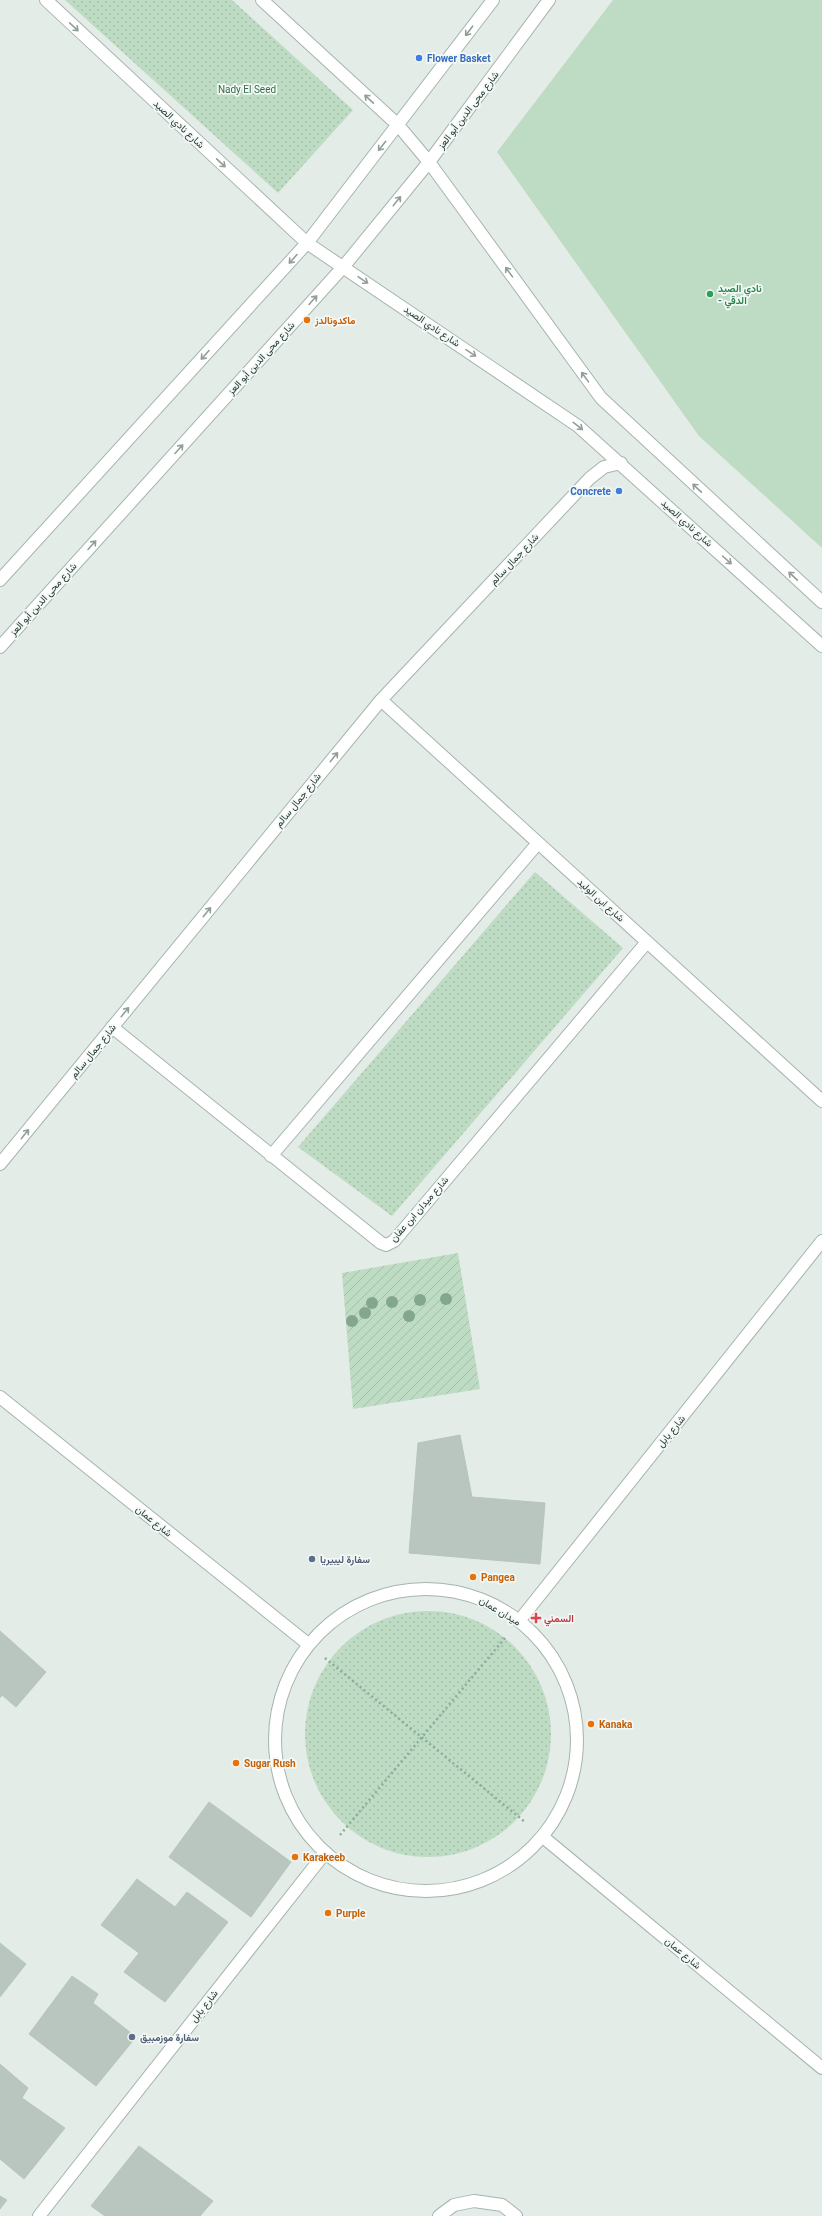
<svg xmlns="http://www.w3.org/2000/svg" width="822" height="2216" viewBox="0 0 822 2216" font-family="Roboto,Vazirmatn,sans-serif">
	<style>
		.grass { fill: url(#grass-dots) }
		.garden { fill: url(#garden-furrows) }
		.pitch { fill: #bedbc4 }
		.building { fill: #b9c6c0; stroke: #b6c5be }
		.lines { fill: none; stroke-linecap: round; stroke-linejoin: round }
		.minor-casing { stroke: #a6b4ae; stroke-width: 14 }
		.path { stroke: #86ad9e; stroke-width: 2.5; stroke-dasharray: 2 3; stroke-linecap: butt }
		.minor { stroke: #fff; stroke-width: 12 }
		.tree { fill: #82a78e }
		.oneway { stroke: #929e9a }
		.shop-dot { fill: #3f7fe0; stroke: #f4f8f6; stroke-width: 1.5 }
		.leisure-dot { fill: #2e9e5b; stroke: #f4f8f6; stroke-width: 1.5 }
		.food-dot { fill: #e8710a; stroke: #f4f8f6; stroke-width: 1.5 }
		.service-dot { fill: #5c6f8a; stroke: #f4f8f6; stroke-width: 1.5 }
		.health-dot { fill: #e0444e; stroke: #f4f8f6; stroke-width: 1.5 }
		.labels { text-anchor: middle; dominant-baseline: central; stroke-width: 3.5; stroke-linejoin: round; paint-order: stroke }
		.shop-label { font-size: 10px; font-weight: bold; fill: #366cbe; stroke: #f4f8f6; text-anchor: start }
		.park-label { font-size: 10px; fill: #326f45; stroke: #f4f8f6 }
		.street-label { font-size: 10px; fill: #243c34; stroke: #f4f8f6 }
		.leisure-label { font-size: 10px; font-weight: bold; fill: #27864d; stroke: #f4f8f6; text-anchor: start }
		.food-label { font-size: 10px; font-weight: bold; fill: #c56008; stroke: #f4f8f6; text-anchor: start }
		.service-label { font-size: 10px; font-weight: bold; fill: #4e5e75; stroke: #f4f8f6; text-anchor: start }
		.health-label { font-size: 10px; font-weight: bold; fill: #be3a42; stroke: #f4f8f6; text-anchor: start }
	</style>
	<defs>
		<pattern id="grass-dots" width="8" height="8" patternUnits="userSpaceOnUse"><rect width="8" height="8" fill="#bedbc4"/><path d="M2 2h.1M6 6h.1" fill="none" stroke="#a3bda9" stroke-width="1.8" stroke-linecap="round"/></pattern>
		<pattern id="garden-furrows" width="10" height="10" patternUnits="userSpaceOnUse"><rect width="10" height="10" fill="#bedbc4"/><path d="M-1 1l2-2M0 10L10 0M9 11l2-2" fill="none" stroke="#a3bda9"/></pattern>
	</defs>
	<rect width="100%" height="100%" fill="#e3ece7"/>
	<!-- grass -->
	<path class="grass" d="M65 0H232L353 110 278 193Z
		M535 872 623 948 392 1216 298 1147Z
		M305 1734a123 123 0 1 1 246 0a123 123 0 1 1-246 0Z"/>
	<!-- garden -->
	<path class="garden" d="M458 1253 480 1389 353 1409 342 1273Z"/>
	<!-- pitch -->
	<path class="pitch" d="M613 0H822V548L699 436 497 152Z"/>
	<!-- building -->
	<path class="building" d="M460 1435 472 1497 545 1503 540 1564 409 1553 418 1443Z
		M0 1631 46 1672 16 1707 2 1695 0 1698Z
		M209 1802 291 1862 251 1917 169 1857Z
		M137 1879 175 1907 187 1892 228 1922 165 2002 124 1972 139 1953 101 1925Z
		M0 1943 26 1964 0 1997Z
		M72 1976 98 1994 93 2003 136 2037 96 2086 29 2034Z
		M0 2064 28 2088 22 2098 65 2128 24 2179 0 2159Z
		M139 2146 213 2201 200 2216H105L91 2206Z
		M0 2196 7 2200 0 2209Z"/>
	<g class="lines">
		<!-- minor casing -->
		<g class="minor-casing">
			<path id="minor" d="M46 0 307 243 578 426 822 646
				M262 0 398 125 429 162 601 398 822 602
				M0 580 307 243 493 0
				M0 647 344 266 429 162 549 0
				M381 700 822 1101
				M112 1027 381 1243 386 1245 394 1241 647 942
				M271 1156 538 843
				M0 1164 381 700 590 478 604 467 621 463
				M0 1397 308 1644
				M275 1740a151 151 0 1 1 302 0a151 151 0 1 1-302 0Z
				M519 1621 822 1241
				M543 1837 822 2068
				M39 2216 325 1853
				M439 2216 454 2205 474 2201 502 2205 516 2216"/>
		</g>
		<!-- path -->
		<path class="path" d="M325 1658 525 1822
			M340 1835 505 1638"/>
		<!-- minor -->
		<use href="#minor" class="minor"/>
	</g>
	<!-- trees -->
	<g class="tree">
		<circle cx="446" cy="1299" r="6"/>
		<circle cx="420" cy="1300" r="6"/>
		<circle cx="392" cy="1302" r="6"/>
		<circle cx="372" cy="1303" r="6"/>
		<circle cx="365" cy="1313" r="6"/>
		<circle cx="409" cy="1316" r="6"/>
		<circle cx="352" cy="1321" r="6"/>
	</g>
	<!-- one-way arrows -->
	<defs><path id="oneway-shaft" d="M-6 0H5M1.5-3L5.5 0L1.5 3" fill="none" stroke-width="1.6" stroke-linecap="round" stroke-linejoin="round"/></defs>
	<g class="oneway">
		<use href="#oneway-shaft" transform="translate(74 27) rotate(43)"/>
		<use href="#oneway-shaft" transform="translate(469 31) rotate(127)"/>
		<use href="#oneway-shaft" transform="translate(369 99) rotate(-137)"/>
		<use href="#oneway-shaft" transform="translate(382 146) rotate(128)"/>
		<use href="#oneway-shaft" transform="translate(221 163) rotate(43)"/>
		<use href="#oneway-shaft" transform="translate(397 201) rotate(-51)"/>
		<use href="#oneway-shaft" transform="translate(293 259) rotate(132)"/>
		<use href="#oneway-shaft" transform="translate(509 272) rotate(-126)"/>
		<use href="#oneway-shaft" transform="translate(363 280) rotate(34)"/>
		<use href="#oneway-shaft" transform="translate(313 300) rotate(-48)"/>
		<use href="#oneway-shaft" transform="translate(471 353) rotate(34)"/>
		<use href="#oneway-shaft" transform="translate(205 355) rotate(132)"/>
		<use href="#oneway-shaft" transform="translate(585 377) rotate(-126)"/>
		<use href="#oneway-shaft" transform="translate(578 426) rotate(38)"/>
		<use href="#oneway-shaft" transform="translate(179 449) rotate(-48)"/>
		<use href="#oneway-shaft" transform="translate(697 488) rotate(-137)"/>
		<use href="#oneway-shaft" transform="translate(92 545) rotate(-48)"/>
		<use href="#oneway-shaft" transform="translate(727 560) rotate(42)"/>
		<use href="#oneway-shaft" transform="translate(793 576) rotate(-137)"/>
		<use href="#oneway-shaft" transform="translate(334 757) rotate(-51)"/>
		<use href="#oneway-shaft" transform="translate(207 912) rotate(-51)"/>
		<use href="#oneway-shaft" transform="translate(125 1012) rotate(-51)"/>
		<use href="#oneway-shaft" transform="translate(25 1134) rotate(-51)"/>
	</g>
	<!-- markers -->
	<g class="shop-dot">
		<circle cx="419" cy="58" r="4"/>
		<circle cx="619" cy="491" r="4"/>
	</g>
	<circle class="leisure-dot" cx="710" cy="294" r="4"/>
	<g class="food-dot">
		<circle cx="307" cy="320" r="4"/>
		<circle cx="473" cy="1577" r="4"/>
		<circle cx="591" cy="1724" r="4"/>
		<circle cx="236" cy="1763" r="4"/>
		<circle cx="295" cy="1857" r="4"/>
		<circle cx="328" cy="1913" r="4"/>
	</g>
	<g class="service-dot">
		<circle cx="312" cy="1559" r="4"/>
		<circle cx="132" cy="2037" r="4"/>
	</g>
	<path class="health-dot" d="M534 1612h4v4h4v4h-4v4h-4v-4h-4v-4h4z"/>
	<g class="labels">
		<!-- shop labels -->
		<g class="shop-label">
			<text x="427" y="58">Flower Basket</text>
			<text x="611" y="491" text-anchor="end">Concrete</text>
		</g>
		<!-- park labels -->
		<g class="park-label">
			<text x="247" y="89">Nady El Seed</text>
		</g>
		<!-- street labels -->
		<g class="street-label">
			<text transform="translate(468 110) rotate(-53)">شارع محى الدين أبو العز</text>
			<text transform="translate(179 124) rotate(43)">شارع نادي الصيد</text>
			<text transform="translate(432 326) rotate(34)">شارع نادي الصيد</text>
			<text transform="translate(261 358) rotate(-48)">شارع محى الدين أبو العز</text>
			<text transform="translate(687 523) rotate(42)">شارع نادي الصيد</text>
			<text transform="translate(514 559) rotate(-47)">شارع جمال سالم</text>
			<text transform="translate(43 599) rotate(-48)">شارع محى الدين أبو العز</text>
			<text transform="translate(298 800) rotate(-51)">شارع جمال سالم</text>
			<text transform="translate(601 900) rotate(42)">شارع ابن الوليد</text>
			<text transform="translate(93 1051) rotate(-51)">شارع جمال سالم</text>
			<text transform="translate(419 1209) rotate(-49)">شارع ميدان ابن عفان</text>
			<text transform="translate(671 1431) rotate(-51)">شارع بابل</text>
			<text transform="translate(154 1521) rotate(39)">شارع عمان</text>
			<text transform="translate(500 1611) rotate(31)">ميدان عمان</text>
			<text transform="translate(683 1953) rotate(40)">شارع عمان</text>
			<text transform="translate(204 2006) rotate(-52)">شارع بابل</text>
		</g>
		<!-- leisure labels -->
		<g class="leisure-label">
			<text x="718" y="288">نادي الصيد<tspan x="718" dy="12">- الدقي</tspan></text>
		</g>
		<!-- food labels -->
		<g class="food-label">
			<text x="315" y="320">ماكدونالدز</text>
			<text x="481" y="1577">Pangea</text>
			<text x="599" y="1724">Kanaka</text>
			<text x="244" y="1763">Sugar Rush</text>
			<text x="303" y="1857">Karakeeb</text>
			<text x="336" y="1913">Purple</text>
		</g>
		<!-- service labels -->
		<g class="service-label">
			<text x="320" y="1559">سفارة ليبيريا</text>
			<text x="140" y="2037">سفارة موزمبيق</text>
		</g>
		<!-- health labels -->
		<g class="health-label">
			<text x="544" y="1618">السمني</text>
		</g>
	</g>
</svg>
